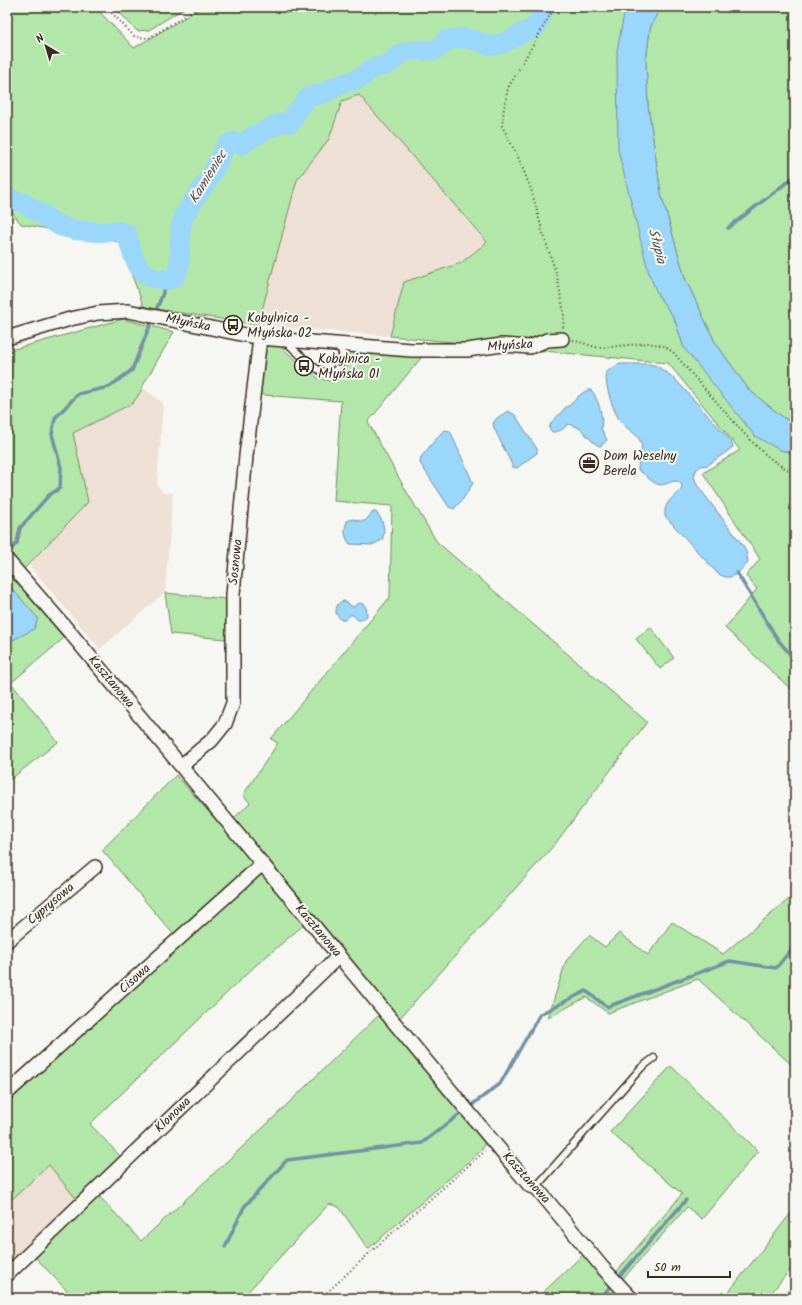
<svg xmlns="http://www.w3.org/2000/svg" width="802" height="1305" viewBox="0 0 802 1305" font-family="Kalam,sans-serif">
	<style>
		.built { fill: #eee0d4 }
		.green { fill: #b2e7a9; stroke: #768864 }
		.water { fill: #9bd6fb; stroke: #7591a3 }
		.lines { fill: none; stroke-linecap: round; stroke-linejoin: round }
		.stream { stroke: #7591a3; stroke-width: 3.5 }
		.river { stroke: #9bd6fb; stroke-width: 20 }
		.lane-casing { stroke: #3b2a1e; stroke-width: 9 }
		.street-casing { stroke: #3b2a1e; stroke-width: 16 }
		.path { stroke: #3b2a1e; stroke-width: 2; stroke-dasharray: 1 3; stroke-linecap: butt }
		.lane { stroke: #f6f6f2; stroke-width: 6 }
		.street { stroke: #f6f6f2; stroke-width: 13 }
		.labels { text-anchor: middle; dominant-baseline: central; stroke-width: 4; stroke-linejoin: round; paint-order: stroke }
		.poi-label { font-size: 13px; fill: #3b2a1e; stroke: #f6f6f2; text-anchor: start }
		.street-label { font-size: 13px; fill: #3b2a1e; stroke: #f6f6f2 }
		.water-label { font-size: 14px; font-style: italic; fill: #535555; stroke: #f6f6f2 }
	</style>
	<rect width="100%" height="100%" fill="#f6f6f2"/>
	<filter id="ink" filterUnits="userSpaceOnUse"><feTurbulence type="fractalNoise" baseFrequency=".025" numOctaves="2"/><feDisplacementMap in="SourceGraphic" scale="8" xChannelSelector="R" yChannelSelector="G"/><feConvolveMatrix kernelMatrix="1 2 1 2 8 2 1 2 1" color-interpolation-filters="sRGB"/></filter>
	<g filter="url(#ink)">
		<!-- built -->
		<path class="built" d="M359 94 487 242 461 263 404 282 390 336 258 325 297 180 329 139 342 101Z
			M143 388 163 403 157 485 163 493H173L165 592 100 649 29 565 88 502 73 433 132 403Z
			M49 1165 77 1200 7 1268V1204Z"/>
		<!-- green -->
		<path class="green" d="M7 7H95L134 48 202 7H628L624 14 658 295 674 318 684 348 780 450 795 453V693L725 628 757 589 746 576 760 559 703 473 740 450 668 363 390 336 404 282 461 263 487 242 359 95 342 101 329 139 297 180 258 325 144 307 119 242 21 224 7 206Z
			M125 7H186L149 30 137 31 119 12Z
			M660 7H795V423L784 418 749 390 715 342 685 278 661 194 648 105 646 61 650 29Z
			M123 319 174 332 142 387 143 388 133 403 73 433 88 502 22 571 7 553V351Z
			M268 343 277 344 318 378 330 381C345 372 349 367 347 349L421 358 368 422 405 489 437 542 647 722 555 844 398 1020 232 820 250 803 243 795 278 743 271 739 390 597 392 506 334 501 341 401 263 395 259 393 263 348Z
			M7 571 64 638 11 683 58 742 7 782Z
			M165 593 227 599 225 639 171 634Z
			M650 627 674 658 660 669 636 639Z
			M176 775 254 863 174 935 102 850Z
			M261 871 306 923 255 966 90 1124 121 1157 77 1200 49 1165 7 1204V1099Z
			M795 894V1068L698 979 608 1013 586 997 548 1018 566 961 589 935 605 947 619 933 648 955 672 922 723 954Z
			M381 1013 486 1140 482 1150 368 1249 339 1207 329 1204 242 1298H74L34 1256 99 1196 141 1241 265 1126Z
			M671 1066 758 1151 702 1219 687 1207 621 1281 614 1275 682 1194 610 1132Z
			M795 1208V1264L767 1298H724Z
			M585 1253 620 1292 618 1298H537Z"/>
		<!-- water -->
		<path class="water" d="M628 7H660L650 29 646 61 648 105 661 194 685 278 715 342 749 390 784 418 795 423V453L780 450 755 436 684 348 674 318 658 295 649 274 618 150 617 51 624 14Z
			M620 364H649L657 366 674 378 731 441 733 447 708 465 701 466 696 470 694 477 697 485 744 547 747 555 748 563C737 573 732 583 717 573L665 516C663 503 673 498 681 490L682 485C672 475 668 488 657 484 649 481 646 474 638 470 638 462 643 449 641 443 638 434 628 430 622 423 613 413 605 386 606 373L610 369Z
			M588 390H591C598 397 604 418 601 428L607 440 602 445 599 446C585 438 585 427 568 424 563 429 560 432 552 432L549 428 551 423 566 407C571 405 573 402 577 398 579 395 584 392 588 390Z
			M508 411 515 415 537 449V453L517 468 513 467 494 428 493 423 497 418Z
			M445 430 450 431 473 483 463 499 454 509 449 507 420 463 421 457 441 433Z
			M373 512H376C383 520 386 529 382 540L372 545 350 544C344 537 344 529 347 521L353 519 360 521H365Z
			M7 583 38 618 34 629 7 643Z
			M344 601 353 607 357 604 361 603C367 606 367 610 367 616L361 620H358L353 615H350L345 620H341L336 613C336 607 337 602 344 601Z"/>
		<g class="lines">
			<!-- stream -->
			<path class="stream" d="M728 228 795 176
				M7 553 17 543 20 528 49 495 60 488 61 468 52 434 55 418 78 394 109 387 132 370 163 293 164 279
				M737 573 778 640 795 660
				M469 1107 500 1084 540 1014 586 991 607 1007 730 961 776 968 795 945
				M225 1247 244 1207 287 1160 422 1143 464 1111
				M617 1279 686 1200
				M600 1298 613 1284"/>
			<!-- river -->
			<path class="river" d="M7 195 12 200 22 202 60 226 75 230 99 232 116 231 127 234C132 253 136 277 160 279 165 280 170 280 175 277L179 266 181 227 184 215 212 174 225 147 228 144 235 142 242 145 252 137 280 123H290L293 120 295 113C301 109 304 99 311 96 315 95 319 95 323 94 328 91 333 87 339 85 346 82 355 81 362 77 365 75 367 71 371 69 376 66 383 67 389 64 396 60 395 55 405 52 421 46 437 58 446 40L450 39 468 38 489 45H495L506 42 524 32 535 28 540 18 541 12 546 7"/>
			<!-- lane casing -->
			<g class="lane-casing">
				<path id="lane" d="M286 342C294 349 319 375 328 373 334 372 338 368 340 364 344 357 342 350 338 344
					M536 1187 641 1068 654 1058"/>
			</g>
			<!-- street casing -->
			<g class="street-casing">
				<path id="street" d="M7 338 70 319 98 313 128 311 260 338 411 350H467L502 345 530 347 547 340 562 339
					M7 560 73 636 530 1186 536 1187 602 1267 631 1298
					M181 766 212 740 225 724 233 703V594L246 456 260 338
					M7 941 95 867
					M7 1093 262 864
					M7 1275 339 956"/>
			</g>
			<!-- path -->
			<path class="path" d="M106 7 135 37 149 38 199 7
				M556 7 550 15 508 88 504 108 502 126 518 157 531 189 542 230 557 276 564 313 563 328
				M573 340 599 348 648 343 664 346 673 352C691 373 709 394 728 415 748 438 767 461 795 473
				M321 1298 376 1247 485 1151
				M773 1298 795 1288"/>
			<!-- lane -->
			<use href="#lane" class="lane"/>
			<!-- street -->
			<use href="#street" class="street"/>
		</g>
	</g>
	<!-- icons -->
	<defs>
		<g id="bus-ring" transform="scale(1)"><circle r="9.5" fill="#f6f6f2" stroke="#3b2a1e" stroke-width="1.5"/><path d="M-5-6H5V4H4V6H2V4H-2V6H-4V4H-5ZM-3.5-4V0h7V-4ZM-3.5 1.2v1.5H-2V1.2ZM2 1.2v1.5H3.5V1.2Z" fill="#3b2a1e"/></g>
		<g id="office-ring" transform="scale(1)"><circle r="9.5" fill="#f6f6f2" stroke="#3b2a1e" stroke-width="1.5"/><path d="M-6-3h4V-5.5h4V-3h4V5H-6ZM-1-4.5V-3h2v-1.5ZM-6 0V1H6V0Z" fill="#3b2a1e"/></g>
	</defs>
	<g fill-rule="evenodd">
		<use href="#bus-ring" x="233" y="325"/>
		<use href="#bus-ring" x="304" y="366"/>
		<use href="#office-ring" x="589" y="463"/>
	</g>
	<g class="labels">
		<!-- poi labels -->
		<g class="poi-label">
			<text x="247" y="318">Kobylnica -<tspan x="247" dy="15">Młyńska 02</tspan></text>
			<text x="318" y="359">Kobylnica -<tspan x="318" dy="15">Młyńska 01</tspan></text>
			<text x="603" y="456">Dom Weselny<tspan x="603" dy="15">Berela</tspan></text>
		</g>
		<!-- street labels -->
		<g class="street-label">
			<text transform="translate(188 323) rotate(11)">Młyńska</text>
			<text transform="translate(510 346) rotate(-4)">Młyńska</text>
			<text transform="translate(236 562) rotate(-84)">Sosnowa</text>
			<text transform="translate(111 682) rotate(50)">Kasztanowa</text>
			<text transform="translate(51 904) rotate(-40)">Cyprysowa</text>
			<text transform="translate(318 931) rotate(50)">Kasztanowa</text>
			<text transform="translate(135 979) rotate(-42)">Cisowa</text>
			<text transform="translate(173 1115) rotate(-44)">Klonowa</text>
			<text transform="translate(526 1178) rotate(48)">Kasztanowa</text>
		</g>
		<!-- water labels -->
		<g class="water-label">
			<text transform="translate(208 177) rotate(-58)">Kamieniec</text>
			<text transform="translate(657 246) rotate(75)">Słupia</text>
		</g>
	</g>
	<!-- margin -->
	<rect width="802" height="1305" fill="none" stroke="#f6f6f2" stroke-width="24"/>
	<rect x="12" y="12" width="778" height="1281" fill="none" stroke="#3b2a1e" stroke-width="1.5" filter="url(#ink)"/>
	<!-- north arrow -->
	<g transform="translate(46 46) rotate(322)" stroke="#f6f6f2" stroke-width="3" paint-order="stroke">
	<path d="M0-3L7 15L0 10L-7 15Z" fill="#3b2a1e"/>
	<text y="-6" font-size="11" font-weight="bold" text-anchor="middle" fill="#3b2a1e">N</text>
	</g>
	<!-- scale -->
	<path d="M648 1271v6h82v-6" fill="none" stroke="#3b2a1e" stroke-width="2"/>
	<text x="654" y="1271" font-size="12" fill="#3b2a1e" stroke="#f6f6f2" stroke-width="3" paint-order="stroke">50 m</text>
</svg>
